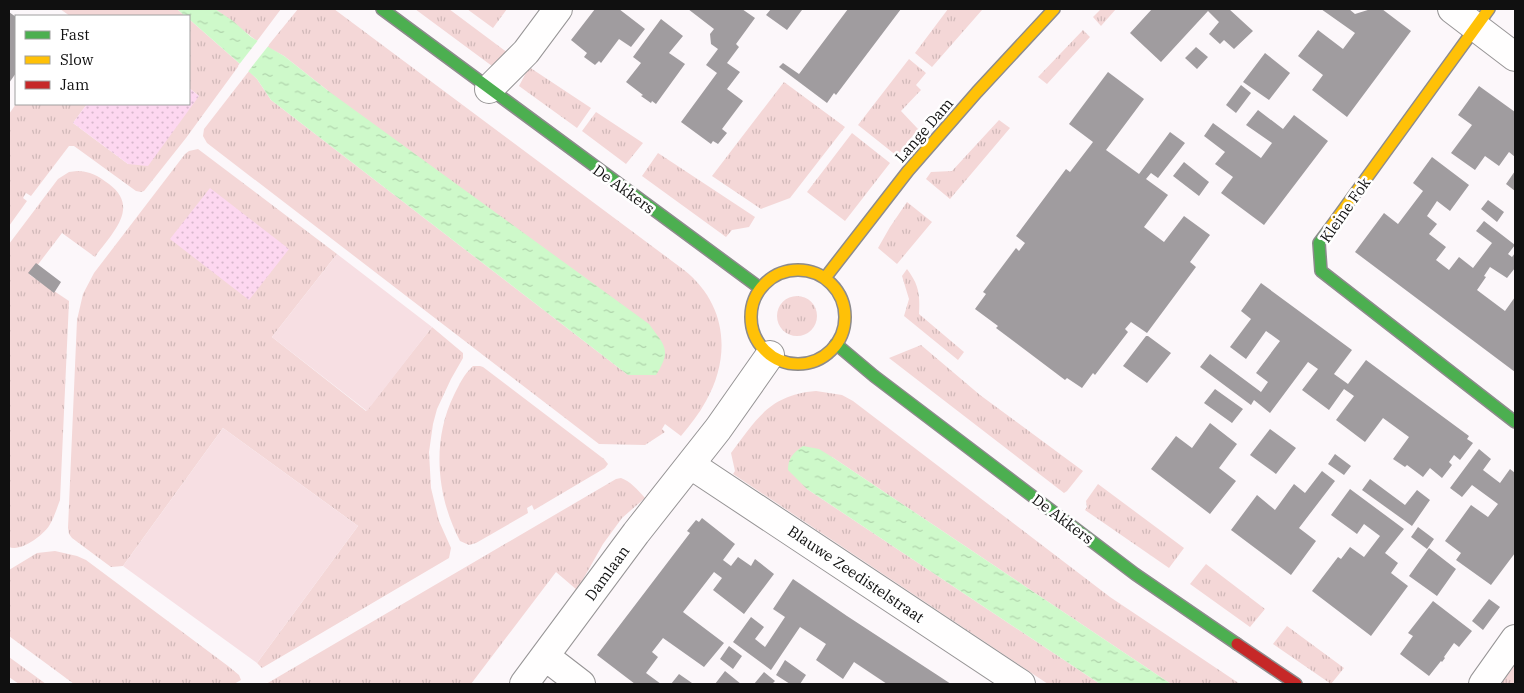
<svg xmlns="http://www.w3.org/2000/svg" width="1524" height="693" viewBox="0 0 1524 693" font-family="'IBM Plex Serif',serif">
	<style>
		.grass { fill: url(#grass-tufts) }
		.sand { fill: url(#sand-dots) }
		.pitch { fill: #f7dfe3 }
		.water { fill: url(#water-ripples) }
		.pier { fill: #fcf7fa }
		.building { fill: #a09c9f }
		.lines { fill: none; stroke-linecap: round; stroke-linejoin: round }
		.street-casing { stroke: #969495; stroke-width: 30 }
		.fast-casing { stroke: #8d8b8c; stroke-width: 14 }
		.slow-casing { stroke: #8d8b8c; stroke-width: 14 }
		.jam-casing { stroke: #8d8b8c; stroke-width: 14 }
		.street { stroke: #fffefe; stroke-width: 28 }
		.fast { stroke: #4caf50; stroke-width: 11 }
		.slow { stroke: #ffc107; stroke-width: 11 }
		.jam { stroke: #c62828; stroke-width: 11 }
		.labels { text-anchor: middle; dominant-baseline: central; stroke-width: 5; stroke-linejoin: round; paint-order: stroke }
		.street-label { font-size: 15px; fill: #101010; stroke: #fff }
	</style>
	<defs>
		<pattern id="grass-tufts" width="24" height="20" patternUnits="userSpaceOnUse" patternTransform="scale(1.25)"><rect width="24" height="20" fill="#f4d7d7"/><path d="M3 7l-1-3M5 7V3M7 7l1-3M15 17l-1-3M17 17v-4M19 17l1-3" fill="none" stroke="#d0b8b8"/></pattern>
		<pattern id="sand-dots" width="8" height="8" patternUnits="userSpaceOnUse" patternTransform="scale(1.25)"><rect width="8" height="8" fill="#fdd7f0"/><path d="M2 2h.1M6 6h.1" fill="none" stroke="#d8b8cd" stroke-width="1.8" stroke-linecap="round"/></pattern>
		<pattern id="water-ripples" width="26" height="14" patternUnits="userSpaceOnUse" patternTransform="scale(1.25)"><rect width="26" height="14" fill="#cef9ca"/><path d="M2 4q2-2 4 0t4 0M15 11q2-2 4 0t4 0" fill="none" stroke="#b0d4ac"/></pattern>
	</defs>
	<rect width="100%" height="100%" fill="#fcf7fa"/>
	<!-- grass -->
	<path class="grass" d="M60 9H177L185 16H70Z
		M215 9H281L257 41Z
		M298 9H334L684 270C726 303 732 355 706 401 699 414 690 425 681 436L665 424 662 429 665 432 645 445 599 444 207 143 203 136 204 129 249 71 257 79 271 100 628 375 327 90 284 56 267 47Z
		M415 9H449L508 53 492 66Z
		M467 9H507L493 28Z
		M948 9H980L982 10 932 67 915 53Z
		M1101 9H1116L1101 26 1093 17Z
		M189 19 240 64 186 138 144 191 141 192 136 191 74 146H69L31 196 26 193 23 198 27 201 9 226V114L16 104H87L73 123 128 164 199 96 189 88Z
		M1083 30 1090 37 1047 84 1038 77Z
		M909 59 926 73 916 85 921 90 901 111 918 129 897 156 858 125Z
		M529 67 591 108 577 128 519 86Z
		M784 82 845 127 790 198 761 209 712 176Z
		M596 112 643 143 626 164 582 131Z
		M999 120 1010 128 950 199 926 179 931 172 952 171Z
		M852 133 890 163 845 221 807 192Z
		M198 149 337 254 272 337 366 411 432 327 463 353V358L451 379 437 409 433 424 429 452 431 488 439 521 451 548 449 558 262 668 257 663 358 526 223 428 123 566 111 567 72 538 69 534 68 528 77 320 83 294 94 273 185 154 189 151Z
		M658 153 755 217 749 227 732 230 726 237 642 176Z
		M77 171C90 171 98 176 109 184 141 208 111 234 95 257L62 233 30 275 69 301 60 500C57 508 54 518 49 526 42 536 21 552 9 547V244L58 179 69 172Z
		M907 202 932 222 897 264 878 248 890 227Z
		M907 269C919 285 920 294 919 314L964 352 958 360 904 316 909 299 902 276Z
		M777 316a20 20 0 1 1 40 0a20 20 0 1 1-40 0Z
		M921 345 980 395 1083 471 1067 491 1064 493 889 358Z
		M473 366H480L483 367 604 459 608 464 605 468 534 510 532 505 527 508 528 513 476 543 469 545 460 541C437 497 431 442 454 395 459 385 464 374 473 366Z
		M816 391 842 395 853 401 1110 597 1240 684H1171L832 457 807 489 1100 684H1048L733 474 735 471 731 453C757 419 769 395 816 391Z
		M621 478C630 481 638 490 645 498L622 518 603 544 577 590 556 572 471 684H266L616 479Z
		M1098 484 1184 548 1169 568 1085 510 1087 507 1086 501Z
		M55 551 77 556 86 560 228 666 239 675 241 680 234 684H74L9 636V570L37 553Z
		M1206 564 1265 609 1250 627 1190 584Z
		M1287 626 1344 668 1331 684 1273 644Z
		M9 657 46 684H19L9 677Z
		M1515 665V684H1501Z"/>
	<!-- sand -->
	<path class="sand" d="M189 88 199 96 148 166 128 164 73 123 87 104H189Z
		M210 188 289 249 249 300 170 239Z"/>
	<!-- pitch -->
	<path class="pitch" d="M337 254 432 327 367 411 272 337Z
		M223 428 358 526 257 663 123 566Z"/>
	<!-- water -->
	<path class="water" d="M177 9H215L233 21 251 37 284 56 327 90 649 324C665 346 672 350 656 375H628L271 100 257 79 189 19V16H185Z
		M803 446 819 449 832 457 1171 684H1100L807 489 788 470C788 458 793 453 803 446Z"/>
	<!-- pier -->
	<path class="pier" d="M259 39 269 45 247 73 238 66Z"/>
	<!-- building -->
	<path class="building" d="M595 9H619L645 29 631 47 619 39 601 63 599 61 595 65 584 57 587 53 571 40Z
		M688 9H742L755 18 736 44 739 47 727 63 740 72 727 89 743 101 722 129 727 133 718 144 713 141 711 144 681 122 717 73 706 65 718 49 711 44 710 34 714 29Z
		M771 9H800L802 10 787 30 766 15Z
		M848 9H901L836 95 834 93 827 103 779 67 783 63 799 74Z
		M1152 9H1229L1253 31 1234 49 1224 40 1220 44 1209 34 1219 22 1208 11 1161 62 1130 33Z
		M1321 9H1349L1355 14 1371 9H1382L1411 31 1347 117 1312 90 1323 75 1298 56 1318 30 1343 49 1355 33Z
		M9 12 16 17V73L9 83Z
		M661 19 683 36 669 53 685 64 656 104 652 101 651 103 641 96 643 95 626 82 641 63 633 57Z
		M1196 47 1208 57 1197 69 1185 58Z
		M1265 53 1290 73 1269 100 1243 82Z
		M1108 72 1144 99 1106 150 1139 174 1170 132 1185 143 1158 178 1151 173 1146 179 1168 195 1144 227 1164 242 1184 216 1210 235 1190 262 1196 267 1147 333 1131 322 1125 329 1128 332 1095 375 1093 373 1082 388 1067 378 1065 380 996 328 998 326 975 309 986 294 983 292 1016 248 1019 251 1025 243 1016 236 1066 169 1070 172 1093 142 1069 124Z
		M1241 85 1251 93 1236 113 1226 105Z
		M1479 86 1515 112V157L1509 152 1499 166 1485 156 1475 170 1451 153 1472 125 1458 115Z
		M1258 110 1283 129 1294 115 1328 141 1264 225 1221 193 1233 177 1215 164 1225 152 1204 136 1213 123 1261 158 1272 143 1246 125Z
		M1432 157 1469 185 1450 211 1437 201 1427 216 1437 224 1429 234 1446 247 1436 260 1449 270 1459 257 1473 268 1492 243 1476 231 1484 221 1515 245 1508 254 1512 257 1515 253V268L1507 278 1490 267 1484 276 1486 277 1477 290 1505 311 1515 297V372L1355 252 1384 213 1398 224 1423 191 1413 183Z
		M1184 162 1209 182 1199 196 1173 176Z
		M1515 171V191L1506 184Z
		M1488 200 1504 212 1497 222 1481 209Z
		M36 263 61 282 54 293 28 273Z
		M1261 283 1352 350 1334 374 1348 384 1366 360 1469 436 1467 439 1473 443 1460 460 1454 455 1449 462 1452 465 1442 478 1430 468 1423 477 1407 465 1405 467 1393 459 1409 437 1383 418 1365 442 1336 420 1354 396 1344 389 1329 410 1302 390 1318 369 1308 362 1270 413 1254 400 1251 405 1200 367 1210 354 1261 392 1268 382 1256 373 1280 341 1266 331 1246 359 1230 347 1251 319 1241 311Z
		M1146 336H1148L1171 353 1147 383 1123 366Z
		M1215 389 1243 409 1232 423 1204 403Z
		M1210 423 1237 444 1219 468 1236 481 1210 514 1151 469 1176 436 1192 448Z
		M1270 429 1296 448 1276 474 1250 455Z
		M1479 449 1491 459 1483 470 1500 483 1510 469 1515 473V553L1491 585 1456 560 1461 553 1445 541 1471 505 1488 517 1498 504 1472 485 1462 497 1450 488Z
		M1335 454 1351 466 1344 475 1328 464Z
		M1322 471 1335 481 1299 528 1316 541 1291 575 1231 530 1257 495 1275 510 1294 484 1305 493Z
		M1370 479 1405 505 1417 490 1430 500 1412 526 1362 490Z
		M1350 489 1404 529 1385 553 1398 563 1391 573 1408 586 1371 636 1312 591 1338 557 1341 559 1350 547 1364 557 1380 536 1364 524 1357 534 1331 515Z
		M702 518 735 544 723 560 731 566 738 557 751 566 755 559 774 574 744 614 713 590 722 578 714 572 683 612 724 643 704 667 663 638 652 652 658 657 646 673 661 684H635L597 655 690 533 687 531 696 520 699 522Z
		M1418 527 1434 539 1427 549 1411 537Z
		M1429 548 1456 569 1437 596 1409 576Z
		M793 579 847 616 951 684H887L854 662 843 679 816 660 826 644 800 627 771 670 733 642 751 617 764 627 755 639 765 647 785 617 773 609Z
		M1489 599 1500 607 1483 630 1472 621Z
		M1433 601 1472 631 1459 647 1454 643 1444 657 1445 658 1442 662 1441 661 1429 676 1400 654 1413 636 1408 633Z
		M729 646 742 656 733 669 720 659Z
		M785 660 806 675 800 684H790L776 675Z
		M725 671 741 684H715Z
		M764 672 775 681 772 684H754Z
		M679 674 692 683 691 684H671Z"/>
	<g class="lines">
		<!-- street casing -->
		<g class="street-casing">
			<path id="street" d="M1452 9 1515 57
				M489 89 526 52 558 9
				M691 465 1021 684
				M546 657 581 684
				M524 684 636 533 718 429 770 355
				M1483 684 1515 639"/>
		</g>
		<!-- fast casing -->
		<g class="fast-casing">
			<path id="fast" d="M382 9 760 288
				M1328 231 1319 243 1321 271 1515 422
				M836 344 874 376 1135 574 1237 644"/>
		</g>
		<!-- slow casing -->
		<g class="slow-casing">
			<path id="slow" d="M1328 231 1489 9
				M751 317a47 47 0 1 1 94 0a47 47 0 1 1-94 0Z
				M825 278 908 171 977 92 1054 9"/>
		</g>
		<!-- jam casing -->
		<g class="jam-casing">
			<path id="jam" d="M1237 644 1296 684"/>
		</g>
		<!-- street -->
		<use href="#street" class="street"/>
		<!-- fast -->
		<use href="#fast" class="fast"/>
		<!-- slow -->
		<use href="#slow" class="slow"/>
		<!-- jam -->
		<use href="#jam" class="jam"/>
	</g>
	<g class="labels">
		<!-- street labels -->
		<g class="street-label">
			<text transform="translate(924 130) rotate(-49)">Lange Dam</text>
			<text transform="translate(624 189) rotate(36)">De Akkers</text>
			<text transform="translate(1345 210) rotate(-55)">Kleine Fok</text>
			<text transform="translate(1063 519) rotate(37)">De Akkers</text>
			<text transform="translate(607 573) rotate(-54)">Damlaan</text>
			<text transform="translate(856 574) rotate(34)">Blauwe Zeedistelstraat</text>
		</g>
	</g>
	<!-- border -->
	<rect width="1524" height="693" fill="none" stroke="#101010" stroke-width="20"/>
	<!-- legend -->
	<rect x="15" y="15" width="175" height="90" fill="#ffffff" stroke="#9f9f9f"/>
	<rect x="25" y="31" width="25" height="8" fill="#4caf50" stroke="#9f9f9f"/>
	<text x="60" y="40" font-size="15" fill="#101010">Fast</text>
	<rect x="25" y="56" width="25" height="8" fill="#ffc107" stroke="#9f9f9f"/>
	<text x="60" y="65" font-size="15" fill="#101010">Slow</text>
	<rect x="25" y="81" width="25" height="8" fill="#c62828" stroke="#9f9f9f"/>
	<text x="60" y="90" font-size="15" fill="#101010">Jam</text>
</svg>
